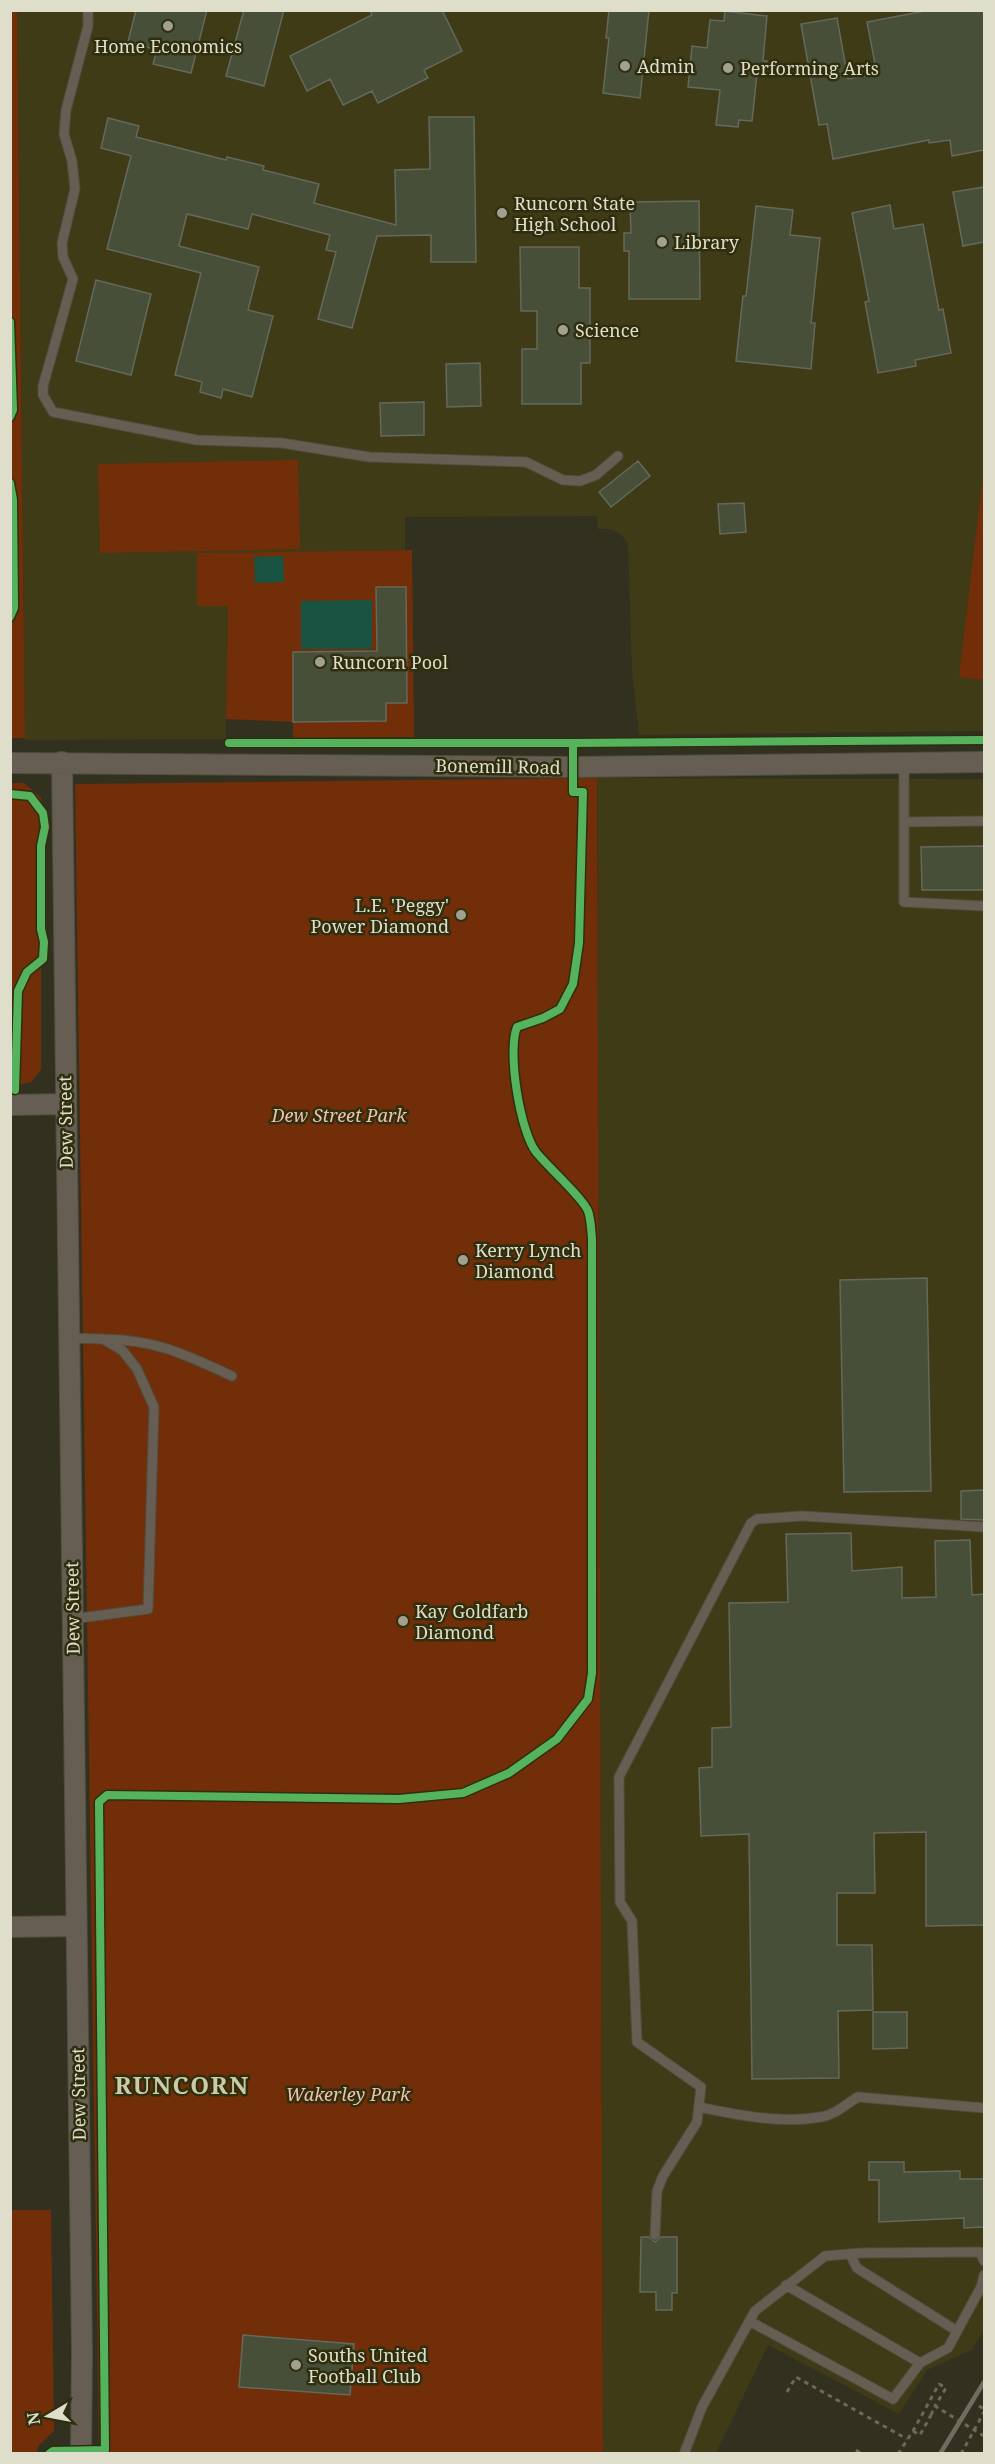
<svg xmlns="http://www.w3.org/2000/svg" width="995" height="2464" viewBox="0 0 995 2464" font-family="'Noto Serif',serif">
	<style>
		.built { fill: #3e3b16 }
		.green { fill: #712e08 }
		.water { fill: #185441 }
		.building { fill: #474f39; stroke: #65695b; stroke-width: 1.5 }
		.lines { fill: none; stroke-linecap: round; stroke-linejoin: round }
		.lane-casing { stroke: #4f4e40; stroke-width: 11 }
		.street-casing { stroke: #4f4e40; stroke-width: 22 }
		.path { stroke: #6d685c; stroke-width: 3; stroke-dasharray: 4.5 4.5; stroke-linecap: butt }
		.lane { stroke: #665e52; stroke-width: 9 }
		.street { stroke: #665e52; stroke-width: 20 }
		.rail { stroke: #706c61; stroke-width: 4.5 }
		.path-bridge { stroke: #6d685c; stroke-width: 3; stroke-dasharray: 4.5 4.5; stroke-linecap: butt }
		.cycleway-casing { stroke: #2f2e0e; stroke-width: 11 }
		.cycleway { stroke: #56b35d; stroke-width: 8 }
		.poi-dot { fill: #a2a18f; stroke: #2f2e0e; stroke-width: 2 }
		.labels { text-anchor: middle; dominant-baseline: central; stroke-width: 5; stroke-linejoin: round; paint-order: stroke }
		.poi-label { font-size: 18px; fill: #dedecb; stroke: #2f2e0e; text-anchor: start }
		.street-label { font-size: 18px; fill: #dedecb; stroke: #2f2e0e }
		.park-label { font-size: 18px; font-style: italic; fill: #f1c1ae; stroke: #2f2e0e }
		.district-label { font-size: 24px; font-weight: bold; letter-spacing: 1.5px; fill: #cccba7; stroke: #2f2e0e }
	</style>
	<rect width="100%" height="100%" fill="#323120"/>
	<!-- built -->
	<path class="built" d="M17 11H984V731L639 735 632 670 628 543 620 534 610 529H598L597 516 405 517V550L197 554 228 606 226 739 25 740Z
		M597 778 984 779V2330L972 2350 927 2370 899 2414 768 2345 716 2453H603Z"/>
	<!-- green -->
	<path class="green" d="M10 11H17L25 738H11Z
		M298 460 300 549 100 553 98 464Z
		M984 466V680L959 677Z
		M412 550 414 737 293 738V722L226 719 228 606H197V553Z
		M597 778 603 2453H99L75 784Z
		M11 783H24L41 798V1070L31 1082 11 1087Z
		M11 2210H51L54 2431 39 2445 36 2453H11Z"/>
	<!-- water -->
	<path class="water" d="M283 556 284 582 255 583 254 557Z
		M372 600V649H301V601Z"/>
	<!-- building -->
	<path class="building" d="M136 10H207L191 73 153 64 157 50 128 42Z
		M244 10H284L264 86 226 76Z
		M370 10H442L462 51 424 70 428 78 378 103 372 91 343 105 330 79 307 91 290 56 372 15Z
		M609 10H649L640 98 603 93 609 38H606Z
		M930 10H984V150L952 156 950 140 929 143V140L833 159 827 124 819 125 801 24 837 18 848 79 877 74 867 22Z
		M725 11 767 16 763 61H767L766 75 757 74 752 121 739 120 738 127 716 125 720 90 688 87 692 46 707 48 710 20 724 21Z
		M429 117H474L476 262H431V235L377 236 352 328 318 319 336 252 326 250 330 235 252 214 248 229 187 214 179 246 259 267 248 310 273 316 252 397 223 389 221 398 200 392 202 382 175 375 201 273 107 249 131 156 101 148 108 118 139 126 136 137 226 160 227 157 264 166 263 170 319 184 314 203 396 225 395 170 430 169Z
		M984 187V242L963 246 953 192Z
		M699 201 700 299H629V251H624V233H631L630 202Z
		M890 205 894 229 923 224 939 310 943 309 951 353 915 360 916 366 878 373 865 302 869 301 852 213Z
		M756 206 793 210 790 235 820 238 811 323H815L811 369 736 361 743 296H746Z
		M520 247H579V288H590V363H581V404H522V349H537V311H521Z
		M96 280 151 294 131 375 76 361Z
		M480 363 481 406 447 407 446 364Z
		M424 402V435L381 436 380 403Z
		M638 461 650 476 611 507 599 492Z
		M744 503 746 532 720 534 718 504Z
		M376 587H406L407 703H386V721L293 722V652L377 651Z
		M984 846V890H922L921 847Z
		M927 1278 931 1491 844 1492 840 1280Z
		M984 1490V1520L961 1519V1491Z
		M851 1533 852 1571 902 1567V1598L936 1597 935 1541 970 1540 972 1595 984 1594V1925L926 1926V1832L874 1833 875 1893H837V1945H872L873 2010 838 2011 839 2078 752 2079 749 1834 701 1836 699 1768 712 1767V1728L731 1727 729 1603 788 1602 786 1534Z
		M873 2012H907V2048L873 2049Z
		M869 2162H904V2172L960 2171V2179H984V2227L964 2228V2218L879 2222V2180H869Z
		M641 2237H649L655 2242 661 2237H677V2293H672V2310H656V2292H640Z
		M243 2335 354 2344 350 2395 239 2387Z"/>
	<g class="lines">
		<!-- lane casing -->
		<g class="lane-casing">
			<path id="lane" d="M88 10V26L66 110 64 134 72 161 75 189 62 243 63 257 73 279 43 386V395L53 412 197 440 282 443 369 457 526 462 563 480 580 481 596 475 618 456
				M904 763V822L984 821
				M904 822V902L984 906
				M68 1338 103 1339 122 1350 137 1369 154 1407 148 1609 72 1619
				M103 1339C157 1340 184 1354 232 1376
				M699 2107C738 2115 781 2124 821 2117 835 2115 846 2104 858 2097L984 2108
				M655 2235 657 2191 663 2176 697 2122 701 2087 637 2042 632 1921 620 1902 619 1777 751 1523 757 1519 802 1516 984 1527
				M850 2254 857 2268 957 2331
				M786 2285 920 2363
				M751 2322 893 2399 920 2363 948 2348 981 2287 984 2275
				M684 2454 702 2407 755 2311 825 2256 861 2253 980 2252 984 2261"/>
		</g>
		<!-- street casing -->
		<g class="street-casing">
			<path id="street" d="M62 762 82 2353 81 2454
				M10 763 573 767 984 762
				M10 1105 65 1104
				M10 1927 76 1926"/>
		</g>
		<!-- path -->
		<path class="path" d="M787 2392 796 2377 907 2439
			M979 2406 984 2409
			M913 2431 920 2435 931 2415
			M856 2450 862 2454
			M898 2454 913 2431 939 2384 946 2388 935 2406
			M961 2454 984 2412"/>
		<!-- lane -->
		<use href="#lane" class="lane"/>
		<!-- street -->
		<use href="#street" class="street"/>
		<!-- rail -->
		<path class="rail" d="M940 2454 984 2382"/>
		<!-- path-bridge -->
		<path class="path-bridge" d="M931 2415 935 2406 984 2436"/>
		<!-- cycleway casing -->
		<g class="cycleway-casing">
			<path id="cycleway" d="M10 322 13 410 10 417
				M10 483 13 500 14 608 10 617
				M573 743 984 740
				M10 794 30 796 43 813 45 827 41 846V929L44 942 43 959 27 972 18 991 15 1090
				M49 2454 53 2451 105 2450 99 1802 107 1795 399 1799 463 1793 509 1773 557 1739 588 1699 592 1673V1238C591 1230 591 1219 588 1211 583 1198 547 1166 536 1152 520 1131 507 1051 517 1027L543 1018 560 1009 573 984 579 943 583 792H573V743H229"/>
		</g>
		<!-- cycleway -->
		<use href="#cycleway" class="cycleway"/>
	</g>
	<!-- markers -->
	<g class="poi-dot">
		<circle cx="168" cy="26" r="6"/>
		<circle cx="625" cy="66" r="6"/>
		<circle cx="728" cy="68" r="6"/>
		<circle cx="502" cy="213" r="6"/>
		<circle cx="662" cy="242" r="6"/>
		<circle cx="563" cy="330" r="6"/>
		<circle cx="320" cy="662" r="6"/>
		<circle cx="461" cy="915" r="6"/>
		<circle cx="463" cy="1260" r="6"/>
		<circle cx="403" cy="1621" r="6"/>
		<circle cx="296" cy="2365" r="6"/>
	</g>
	<g class="labels">
		<!-- poi labels -->
		<g class="poi-label">
			<text x="168" y="46" text-anchor="middle">Home Economics</text>
			<text x="637" y="66">Admin</text>
			<text x="740" y="68">Performing Arts</text>
			<text x="514" y="203">Runcorn State<tspan x="514" dy="21">High School</tspan></text>
			<text x="674" y="242">Library</text>
			<text x="575" y="330">Science</text>
			<text x="332" y="662">Runcorn Pool</text>
			<text x="449" y="905" text-anchor="end">L.E. 'Peggy'<tspan x="449" dy="21">Power Diamond</tspan></text>
			<text x="475" y="1250">Kerry Lynch<tspan x="475" dy="21">Diamond</tspan></text>
			<text x="415" y="1611">Kay Goldfarb<tspan x="415" dy="21">Diamond</tspan></text>
			<text x="308" y="2355">Souths United<tspan x="308" dy="21">Football Club</tspan></text>
		</g>
		<!-- street labels -->
		<g class="street-label">
			<text transform="translate(498 766) rotate(1)">Bonemill Road</text>
			<text transform="translate(65 1122) rotate(-91)">Dew Street</text>
			<text transform="translate(72 1608) rotate(-91)">Dew Street</text>
			<text transform="translate(78 2094) rotate(-91)">Dew Street</text>
		</g>
		<!-- park labels -->
		<g class="park-label">
			<text x="339" y="1115">Dew Street Park</text>
			<text x="348" y="2094">Wakerley Park</text>
		</g>
		<!-- district labels -->
		<g class="district-label">
			<text x="182" y="2084">RUNCORN</text>
		</g>
	</g>
	<!-- border -->
	<rect width="995" height="2464" fill="none" stroke="#dedecb" stroke-width="24"/>
	<!-- north arrow -->
	<g transform="translate(48 2416) rotate(260)" stroke="#2f2e0e" stroke-width="4.5" paint-order="stroke">
	<path d="M0-4.5L10 22L0 15L-10 22Z" fill="#dedecb"/>
	<text y="-9" font-size="16" font-weight="bold" text-anchor="middle" fill="#dedecb">N</text>
	</g>
</svg>
